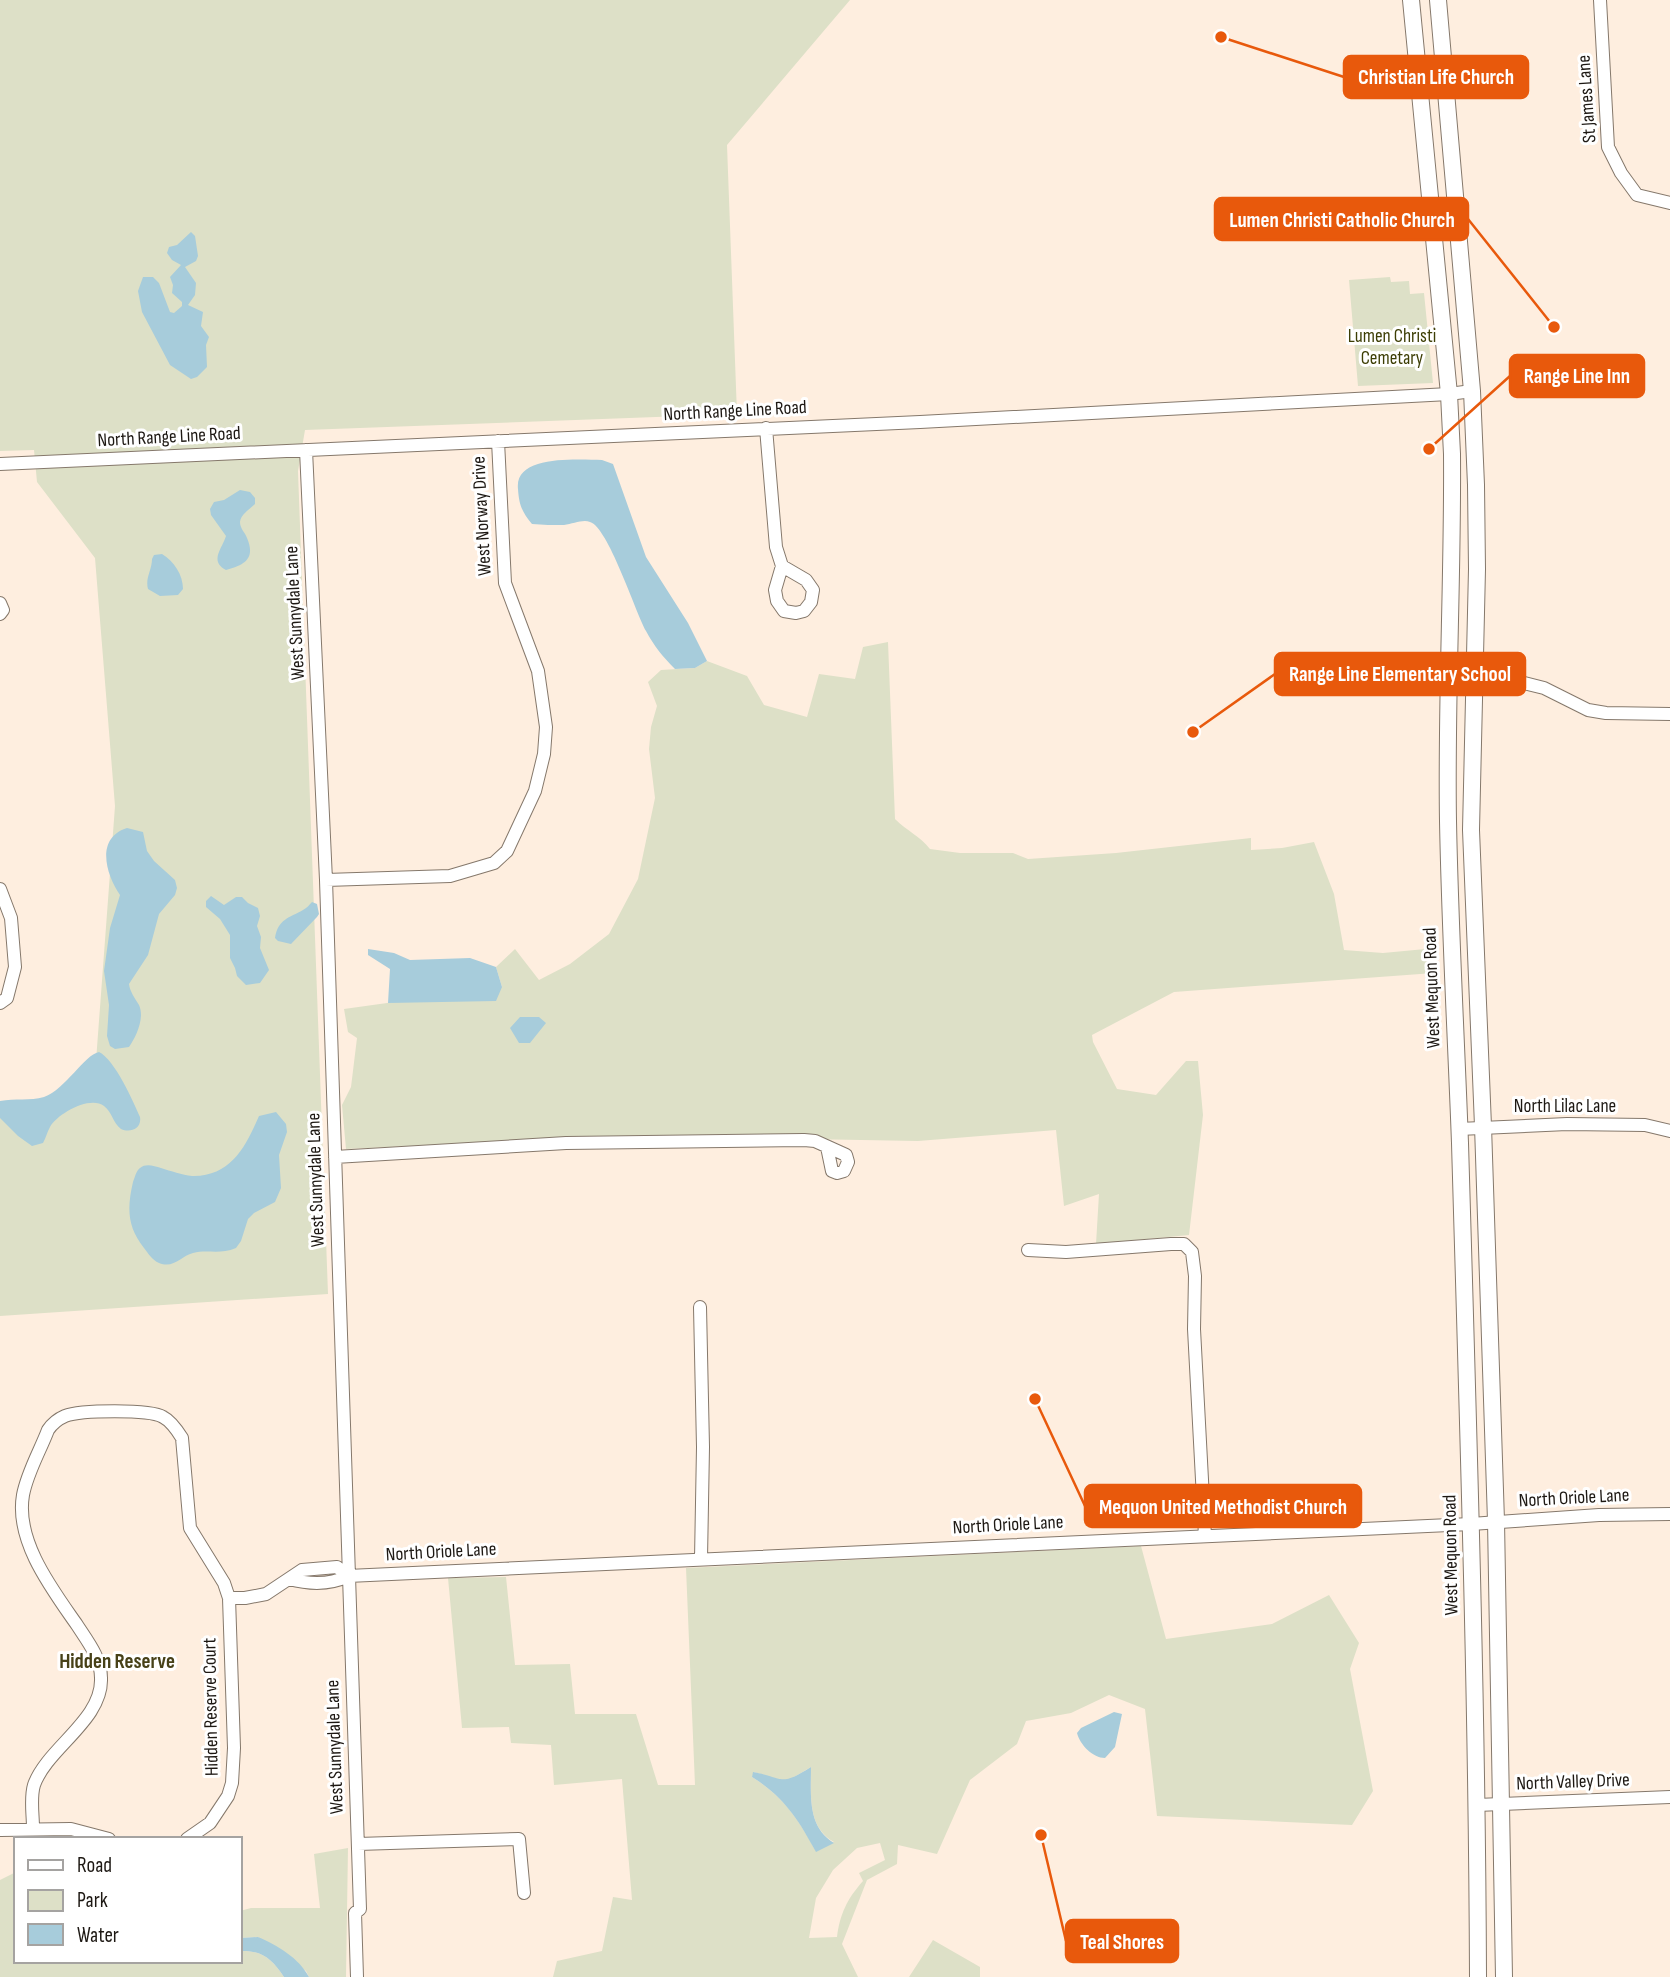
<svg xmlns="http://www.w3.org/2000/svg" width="1670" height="1977" viewBox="0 0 1670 1977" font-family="'Sofia Sans Condensed',sans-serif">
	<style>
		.green { fill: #dde0c7; fill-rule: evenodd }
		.water { fill: #a7ccdb }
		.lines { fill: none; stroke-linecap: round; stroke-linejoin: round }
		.minor-casing { stroke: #85786b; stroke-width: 14 }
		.major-casing { stroke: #85786b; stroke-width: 18 }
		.minor { stroke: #fff; stroke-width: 12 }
		.major { stroke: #fff; stroke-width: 16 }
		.labels { text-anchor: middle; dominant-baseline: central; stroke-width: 6; stroke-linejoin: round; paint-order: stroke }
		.street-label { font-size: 19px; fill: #1d1813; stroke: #fff }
		.park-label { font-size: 19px; fill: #3d3e05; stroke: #fff }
		.neighbourhood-label { font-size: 21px; font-weight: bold; fill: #474118; stroke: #fff }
		.leader { fill: none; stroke: #e8590c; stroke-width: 2.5 }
		.callout-dot { fill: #e8590c; stroke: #fff; stroke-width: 2.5 }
		.callout { fill: #e8590c; stroke: #e8590c; stroke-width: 2.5 }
		.callout-label { font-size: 21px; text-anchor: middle; font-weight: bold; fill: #fff }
	</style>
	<rect width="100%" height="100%" fill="#feeedf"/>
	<!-- green -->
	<path class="green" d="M0 0H850L727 145 737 414 305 430 298 471 328 1294 0 1316V1111L35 1109 96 1061 115 806 95 558 37 482 34 450 0 451Z
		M1390 277 1391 282 1409 281 1410 294 1424 293 1433 383 1358 386 1349 280Z
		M888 642 895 819C907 831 920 836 930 849L960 853H1013L1028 859 1116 853 1251 838V850L1282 848 1314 842 1334 894 1344 950 1383 953 1436 948 1434 973 1174 992 1092 1035 1093 1042 1117 1089 1156 1095 1186 1061H1198L1203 1115 1189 1235 1096 1244 1099 1194 1064 1206 1056 1130 918 1141 632 1136 346 1149 342 1105 351 1087 357 1038 348 1032 344 1009 502 987 496 967 515 949 539 980 570 964 609 934 638 879 655 798 649 749 651 727 657 706 648 682 661 670 695 668 707 661 747 676 764 705 807 717 819 674 855 679 863 647Z
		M1141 1546 1166 1639 1272 1624 1329 1595 1359 1643 1350 1669 1373 1791 1352 1825 1157 1816 1145 1709 1109 1695 1071 1713 1026 1721 1017 1744 970 1780 937 1854 898 1845 897 1864 867 1880 842 1944 858 1977H553L557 1961 602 1951 613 1897 632 1900 622 1779 554 1785 551 1745 511 1743 509 1727 462 1728 448 1578 506 1577 515 1665 570 1664 575 1714H636L658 1785H695L686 1568ZM811 1767C811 1795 807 1827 834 1842L816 1851C798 1819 784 1797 752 1777L754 1772 780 1780H789ZM880 1843 885 1860 859 1873 863 1881C847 1899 840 1914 837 1937L809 1938 816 1898 833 1870 857 1848Z
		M348 1848 346 1977H309L306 1971 258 1937 240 1938V1911L251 1908H320L314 1854Z
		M16 1872V1961H240V1951C262 1950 272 1959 284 1977H0V1880Z
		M933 1940 980 1967V1977H909Z"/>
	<!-- water -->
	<path class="water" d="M191 232 195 236 198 256 196 261 185 267 196 283 195 295 188 305 203 312 201 326 209 337 206 345 207 367 197 377 191 379 170 365 142 312 138 291 143 277H153L159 283 170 312 174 313 182 306V302L172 293 173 285 170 277 181 265 172 260 167 253 169 247 177 245Z
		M602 460 613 464 646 557 688 623 707 661 695 668 675 669C663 657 654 646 646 631 635 611 608 527 590 522 583 519 573 524 564 525 553 525 543 525 532 524 522 512 519 505 518 489 514 454 579 460 602 460Z
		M240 490 250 492 255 498V504C249 510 241 514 240 522 240 529 245 532 247 538 256 559 244 565 226 570 209 561 222 549 226 536L211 515 210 509 214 502 224 500Z
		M162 554C174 561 183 575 183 589L178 595 160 596 148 589C145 578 152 570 152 559L154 555Z
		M127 828 143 832 147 851 154 861 175 880 177 888 175 895 159 914 148 955 129 984C130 992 135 998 139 1005 145 1018 136 1037 129 1047L115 1049 110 1046 107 1036 109 1005 104 971 110 928 120 895C106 875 95 838 127 828Z
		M211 896 224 905 236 897H242L248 903 258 908 260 916 257 926 261 937 260 948 269 970 260 983 246 985 237 976 235 968 230 958V935L220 919 206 907V901Z
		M312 902 317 904 319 914 317 917 291 944 278 941 275 938C278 919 289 918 303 910 307 908 309 905 312 902Z
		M368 949 394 953 410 960 470 958 496 967 502 987 496 1001 388 1003 390 969 368 955Z
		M520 1017H539L546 1023 530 1043H519L510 1028Z
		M99 1052C115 1060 133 1101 140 1117 142 1129 130 1133 121 1129 113 1123 112 1112 104 1106 90 1095 57 1114 50 1127 47 1132 46 1138 43 1143L32 1146 18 1136 0 1118V1101C15 1098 30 1101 44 1097 66 1089 84 1055 99 1052Z
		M276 1112 286 1124 287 1132 279 1155 281 1188 275 1202 254 1213 248 1219 241 1241 236 1248C219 1255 207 1249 193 1253 181 1256 174 1269 159 1263 152 1260 148 1253 144 1248 127 1227 127 1208 133 1182 135 1177 136 1171 140 1168 146 1163 154 1166 161 1168 171 1171 182 1175 192 1176 231 1177 246 1146 259 1116Z
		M1114 1712 1122 1714 1115 1747 1105 1758C1093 1758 1080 1745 1077 1733L1081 1728Z
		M811 1767C811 1795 807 1827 834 1843L816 1852C798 1819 784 1797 752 1777L753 1772C786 1778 779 1787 811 1767Z
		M258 1937C277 1945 299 1958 309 1977H284C272 1959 262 1950 240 1951V1938Z"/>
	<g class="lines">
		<!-- minor casing -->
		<g class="minor-casing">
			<path id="minor" d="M1600 0 1608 147 1621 173 1637 195 1670 203
				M766 428 776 547 782 566 775 590 777 601 784 611 796 613 804 611 811 602 813 590 806 580 782 566
				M306 450 326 880 360 1909 355 1913 357 1977
				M0 464 920 422 1449 394 1472 391
				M0 603 3 610 0 614
				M1450 678 1496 676 1544 688 1588 710 1606 713 1670 714
				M326 880 450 876 494 863 507 851 535 791 544 754 546 727 538 671 505 583 498 441
				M0 889 11 918 15 967 7 998 0 1003
				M1459 1129 1567 1124 1645 1125 1670 1131
				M335 1157 566 1143 804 1140 815 1141 846 1155 848 1162 844 1171 837 1173 832 1171 827 1147
				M1028 1250 1066 1252 1171 1244H1184L1192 1252 1195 1276 1194 1329 1205 1536
				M700 1307 703 1447 701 1559
				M289 1579C308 1584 330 1585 348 1576L1471 1524 1599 1515 1670 1514
				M229 1598H245L266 1594 302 1570 337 1567 348 1576
				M1477 1805 1670 1797
				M33 1828C33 1814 30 1798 34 1785 47 1748 103 1720 101 1678 101 1658 88 1642 77 1625 52 1589 15 1541 23 1495 27 1473 40 1451 48 1430 52 1424 58 1419 65 1416 80 1410 150 1409 163 1417 171 1421 177 1430 182 1438L190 1528 224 1583 229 1598 234 1748 232 1783 228 1796 210 1823 187 1839
				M0 1830 71 1829 109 1839
				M358 1844 519 1839 524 1893"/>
		</g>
		<!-- major casing -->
		<g class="major-casing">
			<path id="major" d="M1411 0 1449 394 1452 454C1453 576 1446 699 1448 821 1450 929 1456 1035 1460 1143 1468 1421 1477 1699 1478 1977
				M1438 0 1472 391 1476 485 1477 569 1471 830 1483 1126 1496 1521 1504 1977"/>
		</g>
		<!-- minor -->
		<use href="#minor" class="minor"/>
		<!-- major -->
		<use href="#major" class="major"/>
	</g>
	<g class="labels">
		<!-- street labels -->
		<g class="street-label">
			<text transform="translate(1587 99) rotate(-94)">St James Lane</text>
			<text transform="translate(735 411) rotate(-3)">North Range Line Road</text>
			<text transform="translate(169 437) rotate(-3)">North Range Line Road</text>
			<text transform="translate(482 516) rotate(-93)">West Norway Drive</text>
			<text transform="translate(295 613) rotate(-93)">West Sunnydale Lane</text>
			<text transform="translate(1432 988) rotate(-92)">West Mequon Road</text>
			<text x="1565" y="1106">North Lilac Lane</text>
			<text transform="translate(316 1180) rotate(-92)">West Sunnydale Lane</text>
			<text transform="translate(1574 1498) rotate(-3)">North Oriole Lane</text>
			<text transform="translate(1008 1525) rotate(-3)">North Oriole Lane</text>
			<text transform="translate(441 1552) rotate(-3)">North Oriole Lane</text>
			<text transform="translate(1451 1555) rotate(-91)">West Mequon Road</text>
			<text transform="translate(211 1707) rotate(-91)">Hidden Reserve Court</text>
			<text transform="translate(335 1747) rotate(-92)">West Sunnydale Lane</text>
			<text transform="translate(1573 1782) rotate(-2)">North Valley Drive</text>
		</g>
		<!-- park labels -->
		<g class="park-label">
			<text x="1392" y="336">Lumen Christi<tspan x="1392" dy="22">Cemetary</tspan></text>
		</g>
		<!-- neighbourhood labels -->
		<g class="neighbourhood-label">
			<text x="117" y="1661">Hidden Reserve</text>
		</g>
	</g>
	<!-- callouts -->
	<path class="leader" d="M1221 37L1344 77M1554 327L1468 219M1429 449L1510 376M1193 732L1275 674M1035 1399L1085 1506M1041 1835L1066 1941"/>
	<g class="callout-dot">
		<circle cx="1221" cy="37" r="7"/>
		<circle cx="1554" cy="327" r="7"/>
		<circle cx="1429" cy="449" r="7"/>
		<circle cx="1193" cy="732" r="7"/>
		<circle cx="1035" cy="1399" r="7"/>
		<circle cx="1041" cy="1835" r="7"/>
	</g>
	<g class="callout">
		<rect x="1344" y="56" width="184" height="42" rx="7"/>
		<rect x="1215" y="198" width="253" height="42" rx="7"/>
		<rect x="1510" y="355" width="134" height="42" rx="7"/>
		<rect x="1275" y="653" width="250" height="42" rx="7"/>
		<rect x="1085" y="1485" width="276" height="42" rx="7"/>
		<rect x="1066" y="1920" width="112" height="42" rx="7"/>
	</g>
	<g class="callout-label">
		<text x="1436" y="84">Christian Life Church</text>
		<text x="1342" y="227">Lumen Christi Catholic Church</text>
		<text x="1577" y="383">Range Line Inn</text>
		<text x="1400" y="681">Range Line Elementary School</text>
		<text x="1223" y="1514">Mequon United Methodist Church</text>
		<text x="1122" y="1949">Teal Shores</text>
	</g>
	<!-- legend -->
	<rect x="14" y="1837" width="228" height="126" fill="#ffffff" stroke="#a5a3a1" stroke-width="2"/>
	<rect x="28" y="1860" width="35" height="10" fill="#ffffff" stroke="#a5a3a1" stroke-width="2"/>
	<text x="77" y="1872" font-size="21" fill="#1d1813">Road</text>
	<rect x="28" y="1890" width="35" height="21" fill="#dde0c7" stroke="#a5a3a1" stroke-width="2"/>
	<text x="77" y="1907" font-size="21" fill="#1d1813">Park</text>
	<rect x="28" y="1924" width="35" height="21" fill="#a7ccdb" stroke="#a5a3a1" stroke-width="2"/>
	<text x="77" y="1942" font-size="21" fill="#1d1813">Water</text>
</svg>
